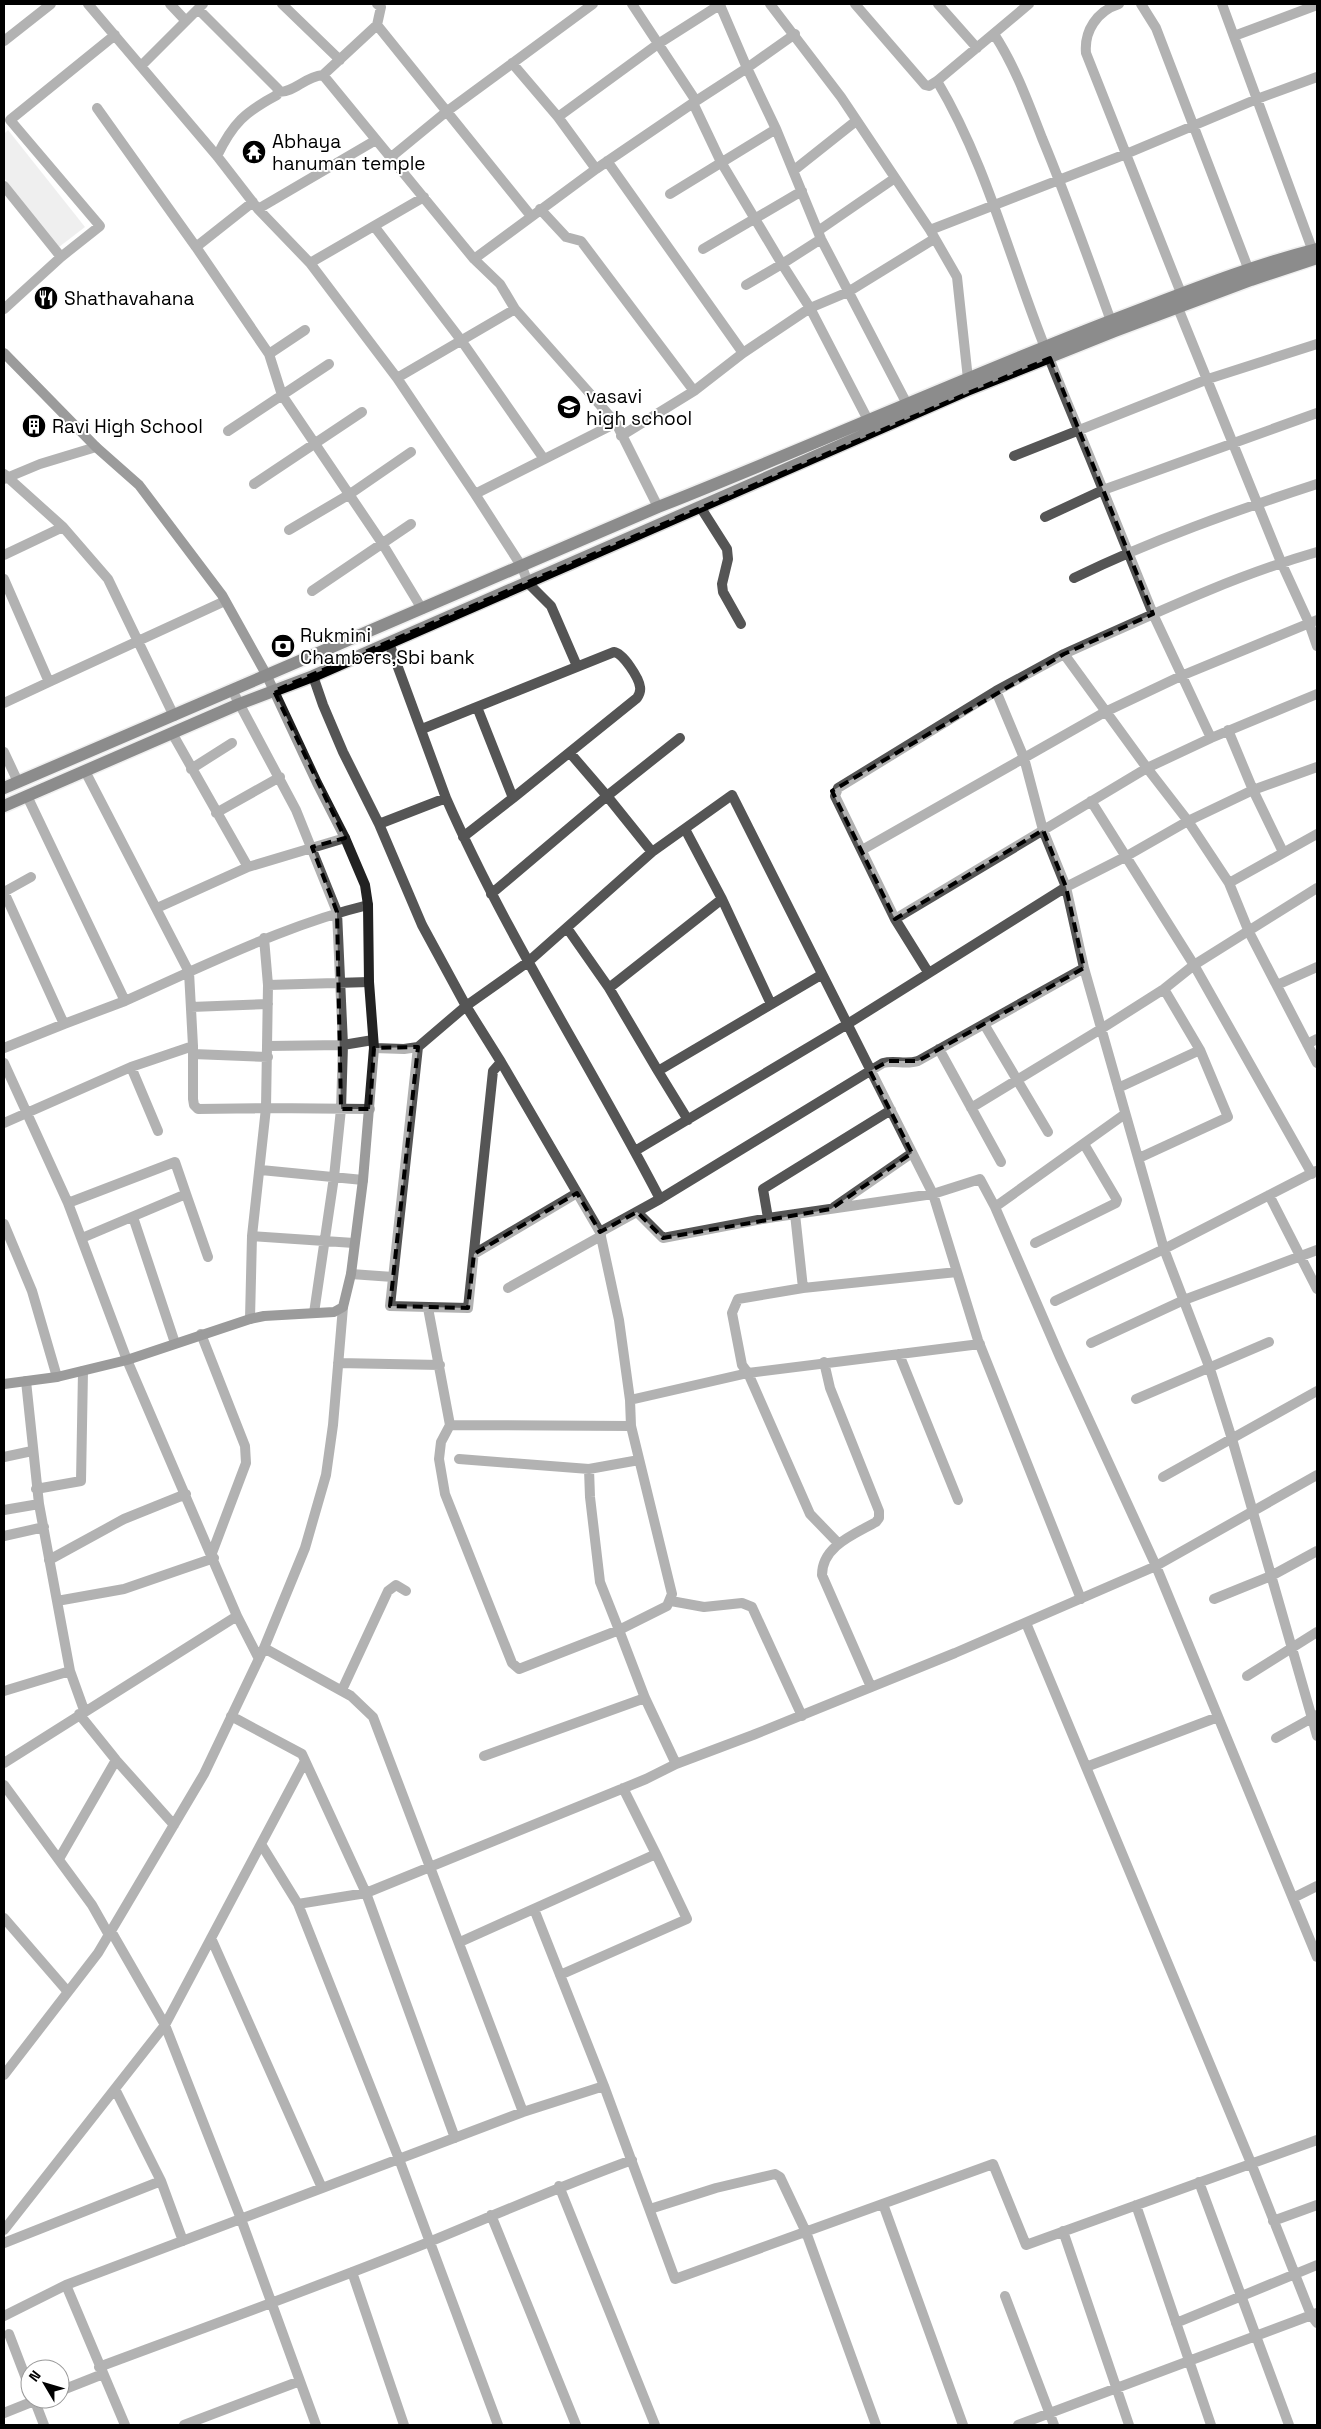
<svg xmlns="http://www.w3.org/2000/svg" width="1321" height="2429" viewBox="0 0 1321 2429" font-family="'Space Grotesk',sans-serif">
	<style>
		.green { fill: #dcdcdc }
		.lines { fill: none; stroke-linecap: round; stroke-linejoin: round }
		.primary-casing { stroke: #dbdbdb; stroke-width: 15 }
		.street { stroke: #555; stroke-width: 10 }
		.secondary { stroke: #222; stroke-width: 10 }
		.primary { stroke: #000; stroke-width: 12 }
		.marked { fill: none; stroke: #000; stroke-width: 4; stroke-dasharray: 10 6; stroke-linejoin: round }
		.labels { text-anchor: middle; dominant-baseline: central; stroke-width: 4; stroke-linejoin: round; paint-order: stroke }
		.poi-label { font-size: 19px; fill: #000; stroke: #fff; text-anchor: start }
	</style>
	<rect width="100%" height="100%" fill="#fff"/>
	<!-- green -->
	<path class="green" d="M8 130 85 227 59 247 4 178V134Z"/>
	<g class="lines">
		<!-- primary casing -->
		<g class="primary-casing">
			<path id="primary" d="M4 788 658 507C810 447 958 380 1110 321 1179 295 1246 267 1317 249
				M4 806 239 704 313 676 967 390 1115 331 1251 280 1317 258"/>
		</g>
		<!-- street -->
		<path class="street" d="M88 4 217 156 258 209 310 263 397 378
			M170 4 186 21
			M282 4 340 60
			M377 4 381 7 377 25
			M632 4 696 101 747 68 776 129 821 239 907 404
			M770 4 841 97 930 230 957 277 968 379
			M855 4 925 85 929 86 937 81 1029 4
			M938 4 977 48
			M1119 4C1097 11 1084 31 1086 53L1181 293
			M1141 4 1156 28 1248 268
			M1222 4 1315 257
			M720 5 747 68 795 34
			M198 9 278 89 277 95C245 112 233 123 217 156
			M994 34C1015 66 1028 102 1042 138 1067 198 1089 260 1111 321
			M1234 36 1317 5
			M4 41 51 4
			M512 63 558 117 596 169
			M142 65 203 4
			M937 81C986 163 1009 257 1044 345 1063 394 1084 442 1103 490L1045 517
			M279 92C295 92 304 77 323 75
			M693 103 721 162 782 264 821 239
			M97 108 196 247
			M558 117 658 44 721 4
			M390 158 446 112 593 4
			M607 161 743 353
			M793 171 856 121
			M4 186 61 257
			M670 194 776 129
			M253 202 196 247 269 354 282 395 382 543 422 609
			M258 209 376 140
			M540 209 566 237 581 241 694 391 621 436
			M531 216 377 25 323 75 474 259 596 169 696 101
			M374 226 461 340 544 459
			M930 230 1126 154 1257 99 1317 77
			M818 231 895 178
			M703 249 802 191
			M474 259 500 284 515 309 616 423 658 507
			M310 263 424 197
			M746 285 782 264 810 308 868 420
			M1178 308 1281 562 1309 623 1317 646
			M4 309 61 257 100 226 10 120 115 35
			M269 354 305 330
			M694 391 743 353 810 308 848 292 934 239
			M1317 413 1103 490 1153 614 1211 738 1147 768 1064 654C1147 617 1230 577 1317 552
			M228 431 329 364
			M1014 456 1208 379 1317 344
			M4 474 63 527 108 579 174 716
			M4 479 40 464 96 447
			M254 484 362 412
			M475 494 397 378 515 309
			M701 508 727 549 728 559 722 584 723 592 741 624
			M289 530 350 494 411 452
			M4 555 63 527
			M1074 578C1152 540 1234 511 1317 484
			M4 579 49 682 4 703
			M312 591 411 524
			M577 666 551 606 528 583 522 567 475 494 616 423
			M313 676 323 705 343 752 379 824 422 925 466 1006 501 1062 600 1232 619 1320 630 1400 631 1426 672 1594 667 1606 619 1630 600 1582 590 1497 589 1469
			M49 682 225 601
			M232 690 296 810 337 912 343 1045 341 1109 334 1177 314 1313
			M996 691 1024 758 1043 830 1066 887 1084 968 1164 1249 1210 1369 1232 1439 1312 1718 1317 1715
			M422 729 614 652C623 653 639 678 640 687 641 692 639 695 637 698L513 798 477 707
			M1228 730 1253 790 1283 852
			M172 733 248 867
			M680 738 607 796 652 852 732 795 933 1194 980 1179 995 1207 1060 1357 1156 1566 1317 1957
			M1211 738 1317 694
			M4 752 18 782
			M191 769 232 743
			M27 796 125 1001 189 972 85 771
			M446 798C507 937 590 1064 660 1199L600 1232
			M1091 801 1194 965 1312 1174
			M216 813 280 777
			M379 824 446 798 389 643
			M685 829 722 899 771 1004
			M463 837 513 798
			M862 850 1105 712 1181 676 1317 620
			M1229 883 1317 834
			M491 894 607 796 570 753
			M722 899 609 988 658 1071 821 975
			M157 908 248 867 345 838
			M895 919 1147 768 1188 821 1229 883 1249 932 1317 1063
			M567 928 609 988
			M264 938 268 985 266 1108 198 1109 194 1105 193 1099V1046L189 972C247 946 306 920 368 905
			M928 972 895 919 835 796 838 788 996 691 1064 654
			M268 985 369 982
			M1277 985 1317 967
			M191 1007 268 1004
			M64 1024 125 1001
			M984 1024 1048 1132
			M1307 1044 1317 1039
			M268 1046 343 1045 373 1040
			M418 1047 390 1306 468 1308 493 1071 501 1062
			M4 1048 64 1024 4 892 31 877
			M374 1048 404 1049 418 1047 466 1006 528 962 652 852
			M939 1049 1001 1162
			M193 1054 268 1057
			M4 1063 68 1203 127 1360 237 1616 4 1763
			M131 1067 158 1131
			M658 1071 688 1120
			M1118 1088 1200 1050
			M971 1108 1101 1029 1164 989 1194 965 1317 888
			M4 1123 131 1067 193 1046
			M635 1151 846 1025 1066 887 1125 857 1188 821 1253 790 1317 767
			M1139 1158 1228 1117 1200 1050 1164 989
			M261 1170 363 1180
			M186 1194 208 1257
			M1269 1195 1317 1289
			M660 1199 883 1063C895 1060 906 1065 918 1061L1084 968
			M68 1203 175 1162 186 1194 82 1238
			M834 1207 912 1153
			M995 1207 1125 1114
			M637 1212 663 1238 768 1218 763 1189 891 1110
			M795 1214 803 1288
			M133 1217 175 1343
			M768 1218 933 1194 978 1340 1081 1599
			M4 1224 32 1291 57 1377
			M354 1243 252 1236 266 1108 370 1109
			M1035 1243 1116 1203 1117 1200 1084 1144
			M474 1254 577 1193
			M957 1272 803 1288 738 1299 732 1313 742 1365 748 1373 980 1344
			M351 1274 393 1277
			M508 1288 601 1236
			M1055 1301 1164 1249 1316 1171
			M428 1308 450 1425 631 1426
			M250 1319 252 1236
			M201 1334 245 1446 246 1463 212 1553
			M1091 1343 1184 1300 1317 1250
			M899 1354 958 1500
			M824 1362 830 1388 879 1511V1518L876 1522C855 1534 822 1546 822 1575L871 1687
			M338 1363 440 1365
			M26 1381 39 1504 70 1671
			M1136 1399 1269 1342
			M630 1400 748 1373 810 1514 839 1544
			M450 1425 441 1442 439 1459 445 1494 512 1663 519 1669 619 1630 645 1698 676 1764
			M4 1457 32 1451
			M459 1459 589 1469 639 1460
			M1163 1477 1317 1391
			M36 1489 81 1481 83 1371
			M4 1510 39 1504
			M4 1536 44 1527
			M49 1560 124 1519 186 1494
			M1214 1599 1271 1576 1317 1551
			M57 1601 124 1589 214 1558
			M671 1601 704 1607 742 1603 752 1607 802 1716
			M237 1616 259 1659
			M1026 1623 1086 1767 1218 1717
			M264 1648 351 1696 373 1717 523 2112
			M1247 1676 1317 1632
			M342 1690 388 1591 396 1585 406 1591
			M4 1691 70 1671 84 1710
			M79 1714 116 1760 174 1825
			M231 1716 302 1754 366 1893 455 2138
			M1276 1738 1312 1718 1317 1736
			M484 1756 645 1698
			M1086 1767 1251 2163 1311 2315 1317 2323
			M4 1785 92 1905 109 1935
			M261 1844 298 1904 399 2159 498 2425
			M59 1859 116 1760
			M1293 1898 1317 1886
			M298 1904 366 1893 646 1779 676 1764 753 1735 955 1653 1156 1566 1317 1475
			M534 1909 604 2086 675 2279 993 2164 1026 2245 1317 2140
			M4 1918 68 1992
			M111 1931 165 2025 241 2219 316 2425
			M211 1938 322 2188
			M460 1942 656 1854 623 1788
			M560 1975 687 1919 656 1854
			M4 2075 98 1953 204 1774 264 1648 305 1548 326 1475 333 1425 343 1307
			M115 2089 161 2181 183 2241
			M1199 2182 1289 2425
			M559 2186 655 2425
			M883 2204 963 2425
			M1136 2205 1211 2425
			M650 2209 716 2188 775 2174 780 2177 806 2232 876 2425
			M491 2215 576 2425
			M1273 2221 1317 2205
			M4 2230 165 2025 305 1761
			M1063 2231 1129 2425
			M4 2243 161 2181
			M352 2272 404 2425
			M66 2285 125 2425
			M1005 2296 1054 2425
			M4 2316 66 2285 523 2112 604 2086
			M1176 2323 1317 2265
			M9 2334 30 2389
			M99 2367C209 2326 320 2286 429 2242 497 2214 563 2185 632 2160
			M60 2391 103 2374
			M34 2399 44 2425
			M4 2413 39 2399
			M184 2425 300 2381
			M1018 2425 1317 2313"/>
		<!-- secondary -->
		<path class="secondary" d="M4 353 96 447 139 485 222 595 266 674 317 783 345 838 365 885 368 905 369 982 374 1048 363 1180 351 1274 343 1307 334 1312 264 1316 250 1319 127 1360 57 1377 4 1384"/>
		<!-- primary -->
		<use href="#primary" class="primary"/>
	</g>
	<!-- marked area -->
	<path d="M0 0H1321V2429H0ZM1050 358 1153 614 1064 654 832 791 895 919 1043 830 1066 887 1084 968 918 1061H889L870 1071 912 1153 831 1209 663 1238 637 1212 600 1232 577 1193 474 1254 468 1308 390 1306 418 1047 374 1048 370 1109H341L337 912 312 847 345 838 274 691Z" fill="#fff" fill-opacity=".55" fill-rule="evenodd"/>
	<path class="marked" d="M1050 358 1153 614 1064 654 832 791 895 919 1043 830 1066 887 1084 968 918 1061H889L870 1071 912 1153 831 1209 663 1238 637 1212 600 1232 577 1193 474 1254 468 1308 390 1306 418 1047 374 1048 370 1109H341L337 912 312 847 345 838 274 691Z"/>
	<!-- icons -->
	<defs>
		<g id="temple-disc" transform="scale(1.25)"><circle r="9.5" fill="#000" stroke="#fff"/><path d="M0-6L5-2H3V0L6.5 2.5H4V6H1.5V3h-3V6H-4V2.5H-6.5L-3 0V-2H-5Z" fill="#fff"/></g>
		<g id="restaurant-disc" transform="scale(1.25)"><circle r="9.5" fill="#000" stroke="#fff"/><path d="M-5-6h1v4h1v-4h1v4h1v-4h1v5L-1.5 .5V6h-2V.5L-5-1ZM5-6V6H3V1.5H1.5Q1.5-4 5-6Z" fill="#fff"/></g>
		<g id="school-disc" transform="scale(1.25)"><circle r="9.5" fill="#000" stroke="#fff"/><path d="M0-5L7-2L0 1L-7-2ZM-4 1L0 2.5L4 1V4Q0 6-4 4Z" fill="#fff"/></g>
		<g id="building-disc" transform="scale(1.25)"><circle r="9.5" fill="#000" stroke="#fff"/><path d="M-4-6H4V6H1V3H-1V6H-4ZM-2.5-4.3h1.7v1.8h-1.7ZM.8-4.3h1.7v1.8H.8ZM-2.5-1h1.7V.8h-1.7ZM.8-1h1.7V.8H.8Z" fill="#fff"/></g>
		<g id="bank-disc" transform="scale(1.25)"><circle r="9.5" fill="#000" stroke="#fff"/><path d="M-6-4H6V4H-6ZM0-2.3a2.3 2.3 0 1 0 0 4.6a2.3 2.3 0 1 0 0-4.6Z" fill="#fff"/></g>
	</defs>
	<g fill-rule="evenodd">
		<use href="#temple-disc" x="254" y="152"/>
		<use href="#restaurant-disc" x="46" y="298"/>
		<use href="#school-disc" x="569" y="407"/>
		<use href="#building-disc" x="34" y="426"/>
		<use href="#bank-disc" x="283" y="646"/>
	</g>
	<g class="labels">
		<!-- poi labels -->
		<g class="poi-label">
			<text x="272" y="141">Abhaya<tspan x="272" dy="22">hanuman temple</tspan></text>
			<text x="64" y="298">Shathavahana</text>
			<text x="586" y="396">vasavi<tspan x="586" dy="22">high school</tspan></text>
			<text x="52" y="426">Ravi High School</text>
			<text x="300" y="635">Rukmini<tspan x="300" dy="22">Chambers,Sbi bank</tspan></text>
		</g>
	</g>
	<!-- border -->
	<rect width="1321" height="2429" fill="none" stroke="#000000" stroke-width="10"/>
	<!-- north arrow -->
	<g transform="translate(45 2384) rotate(308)"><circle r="24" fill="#ffffff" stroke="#999999"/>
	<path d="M0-4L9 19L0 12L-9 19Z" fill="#000000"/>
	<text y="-8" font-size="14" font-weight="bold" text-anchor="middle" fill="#000000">N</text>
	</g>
</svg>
